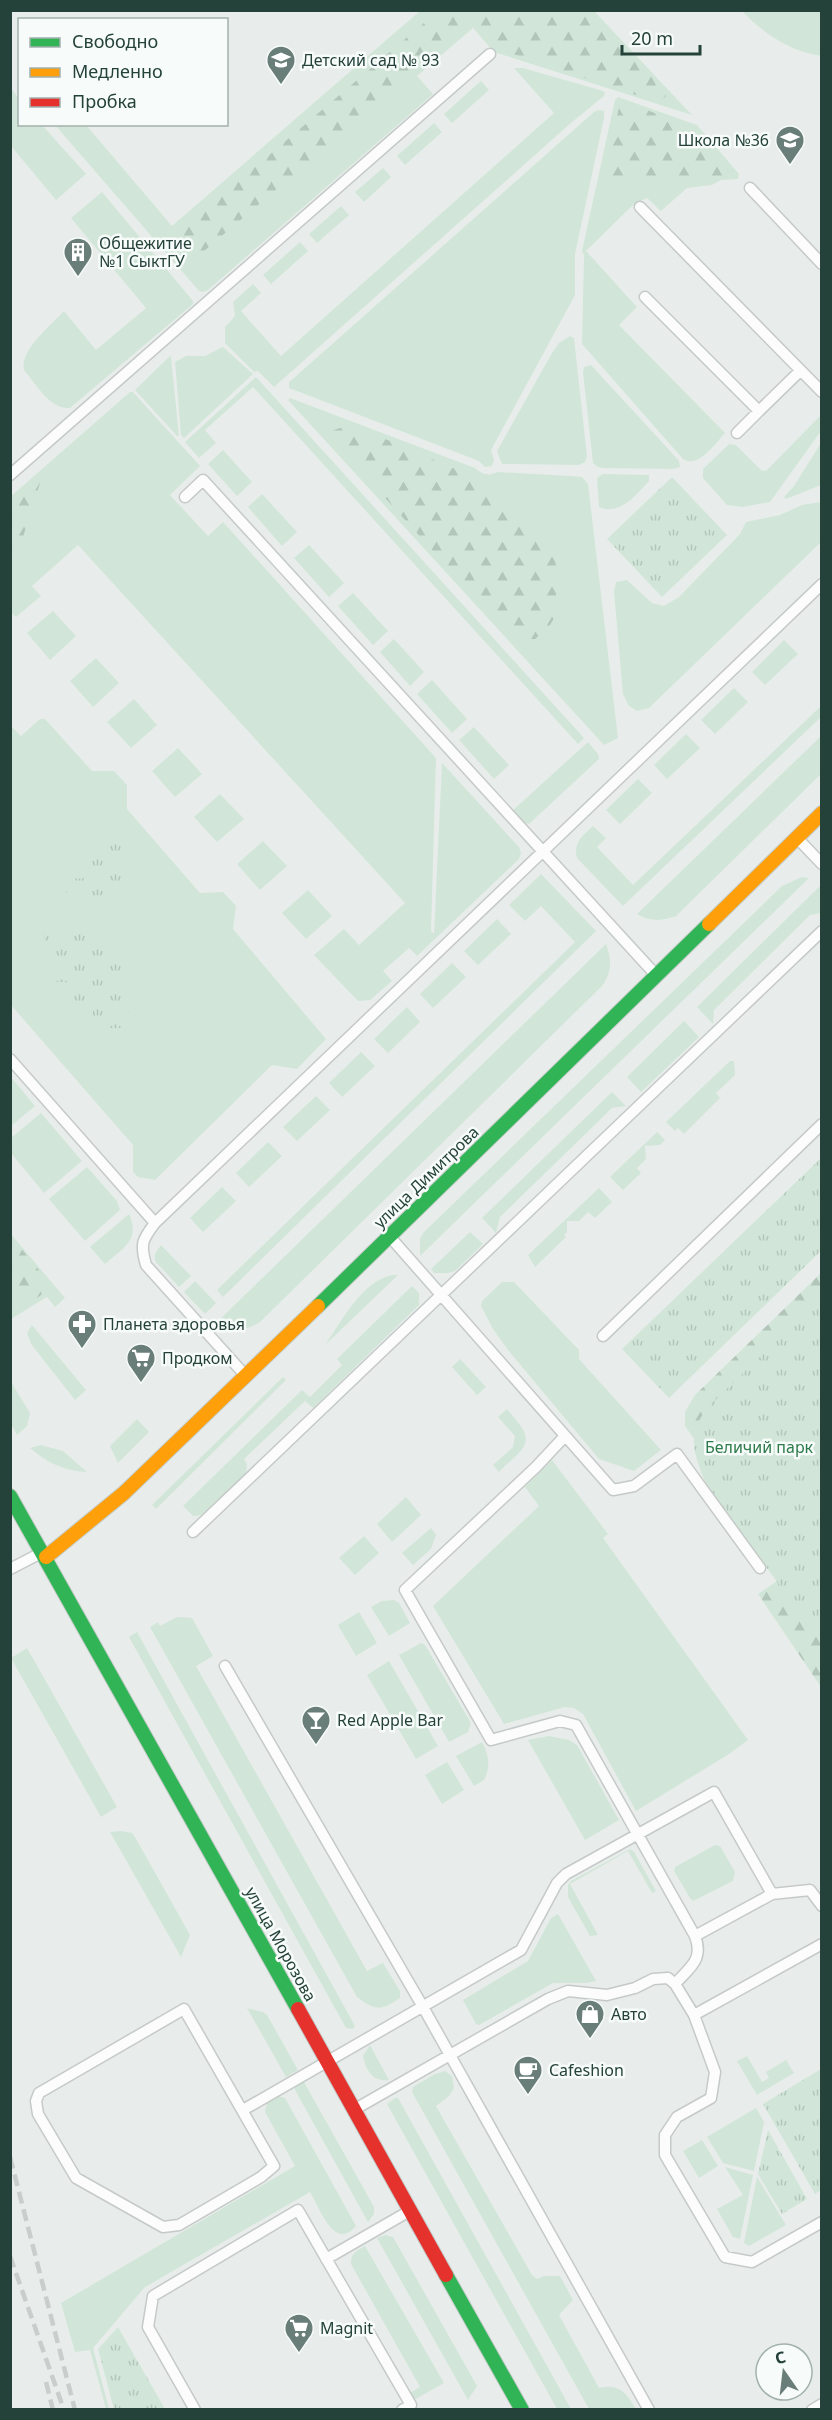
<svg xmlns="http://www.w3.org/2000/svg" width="832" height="2420" viewBox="0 0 832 2420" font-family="'Noto Sans',sans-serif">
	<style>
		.grass { fill: #d1e6d8 }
		.forest { fill: url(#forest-firs) }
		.park { fill: url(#park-tufts) }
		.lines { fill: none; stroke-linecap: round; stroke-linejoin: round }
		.lane-casing { stroke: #c5cac8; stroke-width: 13 }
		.fast-casing { stroke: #c3cbc8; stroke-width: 16 }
		.slow-casing { stroke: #c3cbc8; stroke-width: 16 }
		.jam-casing { stroke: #c3cbc8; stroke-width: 16 }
		.lane { stroke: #fcfcfc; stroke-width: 10 }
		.fast { stroke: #30b455; stroke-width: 14 }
		.slow { stroke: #ff9f0a; stroke-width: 14 }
		.jam { stroke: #e5322d; stroke-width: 14 }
		.rail { stroke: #c9cdcc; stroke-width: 4.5; stroke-dasharray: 12 6; stroke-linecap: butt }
		.labels { text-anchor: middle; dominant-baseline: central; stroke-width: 5; stroke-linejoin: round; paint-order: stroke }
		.poi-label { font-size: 16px; fill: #24423a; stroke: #f7fbf9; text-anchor: start }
		.street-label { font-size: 16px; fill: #24423a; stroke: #f7fbf9 }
		.park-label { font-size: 16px; fill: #2d7a4b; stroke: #f7fbf9 }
	</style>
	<defs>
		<pattern id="forest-firs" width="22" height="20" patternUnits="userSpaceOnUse" patternTransform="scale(1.5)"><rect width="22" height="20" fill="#d1e6d8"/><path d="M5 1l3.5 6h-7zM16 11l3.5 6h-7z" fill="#b3c6ba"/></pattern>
		<pattern id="park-tufts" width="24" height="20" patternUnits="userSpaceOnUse" patternTransform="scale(1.5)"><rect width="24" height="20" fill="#d1e6d8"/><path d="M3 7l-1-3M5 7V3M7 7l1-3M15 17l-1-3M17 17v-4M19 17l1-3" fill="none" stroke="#b3c6ba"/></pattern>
	</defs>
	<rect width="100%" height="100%" fill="#e8edeb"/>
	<!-- grass -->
	<path class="grass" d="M421 10 594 11 692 115 494 52 473 28 417 76 433 94 208 290 203 292 199 291 55 125H86L172 226Z
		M742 11H821V56C789 51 764 34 742 11Z
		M514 68H523L600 90 605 92 604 96 572 122 274 387 258 371 254 372 225 343V327L235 316 233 302 253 284 261 293 241 311 281 356 554 113Z
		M481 81 489 90 452 123 444 114Z
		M11 88 19 99 20 124 42 125 86 174 56 200 11 146Z
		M618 97 697 125 739 174 738 179 721 180 712 185 687 188 661 211 647 198 634 204 586 251 637 307 619 325 725 433C715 444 698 469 683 459L582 344 584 255 582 251 615 100Z
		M599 110 604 111V118L575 254V295L491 450 494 460 492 466 485 467 479 461 289 388V382L295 377 594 112Z
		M434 123 442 132 405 165 397 156Z
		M383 168 391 177 364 202 355 192Z
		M102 192 193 301V304L70 408C50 410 36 384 24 370 19 351 51 325 64 311L96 350 146 308 71 218Z
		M341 206 349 215 317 243 309 234Z
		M300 242 308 251 271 284 263 275Z
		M570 336 574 338 587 456 585 462 579 465 502 464 497 451 552 353 559 343Z
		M223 347 253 374 184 438 181 435 175 362 186 356H205Z
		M170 356 171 357 179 436H177L135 390Z
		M591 365 671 452 679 461 680 467 673 469 603 468 598 467 593 463 583 372 584 367Z
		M256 377 584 738 578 744 253 387 205 430 216 443 199 458 185 442Z
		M130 392H133L200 466 170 495 208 536 223 522 436 758 431 931 434 934 442 763 519 847 521 853 519 859 417 956 409 948 383 971 392 981 370 1000 358 1001 314 955 344 929 359 945 405 903 78 545 32 586 41 596 16 617 10 611V497Z
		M290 398 475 468C483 475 488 476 498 472L570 476 582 477 588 484 618 738 604 745 288 400Z
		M821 415V431L770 502 742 507 727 505 703 478V469L729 444 736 445 761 470 766 471Z
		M821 443V485L786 499 784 497 794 486Z
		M223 450 252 482 237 496 208 464Z
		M603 474 649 475V481C636 495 620 516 599 507L597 478Z
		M262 494 297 532 282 546 248 507Z
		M821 502V542L649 708 637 711 629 706 623 694 614 592 616 582 627 580 652 603 664 606 679 597 740 534 746 522 780 515 802 505Z
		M309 545 344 583 329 597 294 558Z
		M353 593 388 631 373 645 338 606Z
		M53 611 76 636 50 660 27 633Z
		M394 639 424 672 410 686 380 652Z
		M784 640 798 654 765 685 752 672Z
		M96 658 119 683 93 707 70 681Z
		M432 680 467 719 452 733 417 694Z
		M734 688 748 702 715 734 701 720Z
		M134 699 157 725 131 748 107 722Z
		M821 706V717L623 906 577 858C573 843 582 836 593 826L606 838 597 847 633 885Z
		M40 719H45L92 771H114L127 785V809L200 893 223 892 236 906 233 929 326 1039 297 1069 272 1065 155 1180 138 1177 133 1172V1145L11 1005 10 725 21 736Z
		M474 727 509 765 494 779 459 740Z
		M686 734 700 748 667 779 654 765Z
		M821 736V774L676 916C663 921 650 922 637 914Z
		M588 742 598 754 599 759 529 824 522 822 512 811Z
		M178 748 202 774 175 797 152 771Z
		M638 779 652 793 620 824 606 810Z
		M220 794 244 819 217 842 194 817Z
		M263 841 287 866 260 890 237 864Z
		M541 874 596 931 223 1297 217 1290 575 942 541 906 525 921 509 905Z
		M802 877 809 878 420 1256V1238L424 1232 782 886Z
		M820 886 821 913 810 915 714 1010 713 1024 697 1007Z
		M308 890 332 916 306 939 282 913Z
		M497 919 511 934 478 965 464 951Z
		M606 944C612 960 612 972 602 986L260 1322C246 1331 229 1334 215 1324Z
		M452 963 466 977 433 1008 420 994Z
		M407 1007 420 1022 388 1053 374 1039Z
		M684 1021 699 1037 641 1092 627 1077Z
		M361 1052 375 1066 342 1097 329 1083Z
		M730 1061H734L735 1075 716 1093 720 1098 684 1134 678 1128 675 1131 666 1122Z
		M11 1077 35 1106 11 1126H10Z
		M612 1092 626 1106 612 1108 500 1217 496 1233 482 1218Z
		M316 1096 330 1110 297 1141 283 1127Z
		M41 1113 82 1161 44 1193 11 1153V1138Z
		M657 1132 665 1140 660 1145 645 1146 646 1159 637 1168 641 1173 623 1190 610 1177Z
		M268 1142 282 1156 249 1187 236 1173Z
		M87 1167 117 1201 120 1210 85 1241 49 1199Z
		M222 1187 236 1201 203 1232 190 1218Z
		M599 1188 612 1202 595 1218 588 1212 579 1221H567V1232L564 1235 566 1237 535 1267 528 1255Z
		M129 1214C141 1240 122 1249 105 1264L90 1247Z
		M470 1232 483 1244 455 1271 449 1273H434L431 1269Z
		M10 1233 65 1298 55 1307 47 1297 11 1319Z
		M161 1245 191 1276 179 1287 155 1261V1254Z
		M392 1275H398L325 1345C342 1321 361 1282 392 1275Z
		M195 1281 216 1303 205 1314 184 1292Z
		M502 1282H514L579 1350V1359L661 1450 634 1471 599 1459 508 1350 493 1329 481 1306 482 1301Z
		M412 1286 419 1293V1305L313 1408 305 1401 244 1459 247 1464 246 1473 201 1515 193 1516 183 1506 302 1390 310 1397 342 1365 337 1359Z
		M32 1325 86 1390 75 1400 31 1344 27 1333Z
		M460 1359 486 1387 477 1395 452 1367Z
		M283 1377 286 1380 156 1509 152 1505Z
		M11 1382 30 1413 27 1426 17 1435 11 1424Z
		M507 1409C537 1443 529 1443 499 1472L493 1465 513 1447 515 1436 498 1417Z
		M137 1419 149 1432 118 1463 110 1446Z
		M41 1445 63 1451 87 1472C65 1471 47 1463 30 1448Z
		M552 1460 608 1534 603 1538 748 1740 729 1754 636 1811 583 1714 574 1708 565 1707 504 1724 433 1606 539 1506 525 1487Z
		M406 1497 421 1515 392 1542 377 1524Z
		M431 1528 436 1535 431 1549 413 1565 402 1553Z
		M364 1536 379 1553 355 1575 339 1558Z
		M394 1600 399 1603 410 1623 389 1636 371 1607 382 1601Z
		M359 1612 377 1643 356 1656 338 1625Z
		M177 1617 192 1618 213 1656 196 1666 367 1971 383 1963 400 1991V1998C381 2011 376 2011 357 1997L150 1627 158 1622 160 1626Z
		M137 1632 355 2026 353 2029 346 2028 129 1637Z
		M421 1643 425 1645 471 1723 468 1732 449 1742 399 1655Z
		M27 1648 117 1807 101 1817 11 1658Z
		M389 1661 438 1746 416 1759 367 1675Z
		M549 1736 569 1740 577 1745 619 1820 585 1840 528 1740Z
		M482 1742C489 1754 491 1767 484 1780L474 1786 456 1756Z
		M447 1762 464 1790 442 1804 425 1775Z
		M121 1831 132 1833 135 1837 190 1935 181 1957 110 1832Z
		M715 1845 720 1846 735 1872 733 1881 693 1901 690 1898 674 1871 675 1867Z
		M630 1849 634 1852 656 1891 652 1893 628 1851 570 1884 598 1935 590 1936 568 1897V1885L571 1881Z
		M558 1914 596 1981 587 1983H553L479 2025 476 2024 463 2000 528 1961 551 1918Z
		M247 2008 263 2012 267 2015 298 2070 286 2077Z
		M370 2045 389 2080C373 2082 366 2071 363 2056Z
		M747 2056 762 2082 769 2078 766 2072 786 2060 794 2073 757 2095 737 2061Z
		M445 2071 452 2076 454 2088 449 2096 436 2106 532 2275 537 2279 544 2276H560L573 2300 559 2315 599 2388C620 2383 626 2393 636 2409H589L412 2092 413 2087 435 2074Z
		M304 2082 374 2207V2214L368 2222 294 2088Z
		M278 2096 285 2098 356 2226C334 2252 320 2208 310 2192L145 2287 93 2348 109 2409H106L90 2350 75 2352 61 2303 295 2166 265 2112 267 2102Z
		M395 2098H398L571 2409H557L387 2104Z
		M756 2108 764 2122 754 2171 723 2163 707 2137Z
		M702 2140 718 2166 699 2178 683 2151Z
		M725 2167 753 2175 740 2239 733 2237 717 2209 743 2195Z
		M757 2177 786 2225 749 2246 744 2243Z
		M385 2235 393 2237 477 2386 468 2400 377 2238Z
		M365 2246 444 2383 414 2400 410 2393 420 2387 351 2264C350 2254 357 2250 365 2246Z"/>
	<!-- forest -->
	<path class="forest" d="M438 11H587L663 88 666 96 663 99 654 101 501 50 478 26 471 24 197 257H183L170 243 173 237Z
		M622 103 642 108 694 129 701 134 732 173 729 176 610 182 605 175 619 107Z
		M340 428 369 432 471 476 504 504 531 523 548 540 555 558 557 575 555 617 548 628 535 639H517L501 626 331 438V431Z
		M32 481 40 483 11 575V500Z
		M11 1236 43 1275 48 1286 40 1296 27 1304 15 1301 11 1297Z
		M821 1273V1687L758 1594 789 1573 685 1426V1412L695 1395Z"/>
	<!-- park -->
	<path class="park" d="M672 477 727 535 662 597 607 539Z
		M112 838H124L127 894 66 897V879L91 878V870H83V857H94V846L112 845Z
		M90 931 127 971 129 1028H93V1010H67L66 982H56L55 959H44V933Z
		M821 1158V1251L669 1398 622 1349Z
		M821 1298V1642L707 1486C693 1453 685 1433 711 1404Z
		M821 2069V2190L815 2194 763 2104Z
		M768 2130 807 2199 782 2214 758 2174Z
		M118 2327 165 2409H114L98 2349Z"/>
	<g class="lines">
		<!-- lane casing -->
		<g class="lane-casing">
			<path id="lane" d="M750 188 822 264
				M640 207 822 392
				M645 297 759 411 800 371
				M737 433 759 411
				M10 475 490 54
				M185 497 203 480 655 974
				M799 840 822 864
				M10 1059 155 1223
				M391 1238 613 1490 634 1486 677 1454 760 1568
				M603 1336 822 1124
				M244 1374 146 1265C140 1244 142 1240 155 1223L822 584
				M193 1532 822 931
				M10 1569 39 1554
				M225 1666 423 2007 649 2410
				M772 1894 810 1890 822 1906
				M675 1984C690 1967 704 1960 695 1936
				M184 2009 274 2166 261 2177 179 2225 163 2227 76 2178 38 2114 36 2101 39 2093Z
				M694 2015 715 2072 711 2098 677 2117 665 2135V2155L725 2257 752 2262 822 2222
				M357 2108 548 1999 568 1991 607 1995 635 1988 653 1979 668 1978 675 1984 694 2015 822 1944
				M243 2110 521 1950 557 1883 566 1874 714 1792 772 1894 695 1936 576 1725 560 1721 491 1740 405 1590 536 1467 565 1436
				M326 2259 406 2213
				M195 2410 148 2327 153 2296 298 2210 411 2405 402 2410
				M812 2410 822 2404"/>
		</g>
		<!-- fast casing -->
		<g class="fast-casing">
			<path id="fast" d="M318 1306 709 924
				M10 1496 298 2009
				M446 2275 522 2410"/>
		</g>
		<!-- slow casing -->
		<g class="slow-casing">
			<path id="slow" d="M709 924 822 813
				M46 1557 124 1493 318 1306"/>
		</g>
		<!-- jam casing -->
		<g class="jam-casing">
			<path id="jam" d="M298 2009 446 2275"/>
		</g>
		<!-- lane -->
		<use href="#lane" class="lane"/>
		<!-- fast -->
		<use href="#fast" class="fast"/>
		<!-- slow -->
		<use href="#slow" class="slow"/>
		<!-- jam -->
		<use href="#jam" class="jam"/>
		<!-- rail -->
		<path class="rail" d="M10 2157 75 2410
			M10 2256 64 2410
			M46 2382 53 2410"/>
	</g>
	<!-- icons -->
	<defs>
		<g id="school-pin" transform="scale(1.5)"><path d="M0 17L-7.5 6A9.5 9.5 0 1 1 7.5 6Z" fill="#697e78" stroke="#f7fbf9"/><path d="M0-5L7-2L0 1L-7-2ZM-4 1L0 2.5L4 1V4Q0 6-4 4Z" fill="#fff"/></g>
		<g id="building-pin" transform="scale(1.5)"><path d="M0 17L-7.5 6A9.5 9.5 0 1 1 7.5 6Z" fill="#697e78" stroke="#f7fbf9"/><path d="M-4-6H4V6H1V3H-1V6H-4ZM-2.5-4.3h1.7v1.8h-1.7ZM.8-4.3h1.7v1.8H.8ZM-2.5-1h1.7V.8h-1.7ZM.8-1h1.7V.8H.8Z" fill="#fff"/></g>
		<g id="pharmacy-pin" transform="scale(1.5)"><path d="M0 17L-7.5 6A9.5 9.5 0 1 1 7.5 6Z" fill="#697e78" stroke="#f7fbf9"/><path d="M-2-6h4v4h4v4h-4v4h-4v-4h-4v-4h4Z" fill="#fff"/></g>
		<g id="supermarket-pin" transform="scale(1.5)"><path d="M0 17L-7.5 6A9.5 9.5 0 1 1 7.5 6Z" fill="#697e78" stroke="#f7fbf9"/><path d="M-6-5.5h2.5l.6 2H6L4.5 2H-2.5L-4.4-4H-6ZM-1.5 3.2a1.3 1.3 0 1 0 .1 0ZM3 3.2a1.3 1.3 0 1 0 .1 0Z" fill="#fff"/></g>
		<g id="bar-pin" transform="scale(1.5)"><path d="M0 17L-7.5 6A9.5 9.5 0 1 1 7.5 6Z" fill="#697e78" stroke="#f7fbf9"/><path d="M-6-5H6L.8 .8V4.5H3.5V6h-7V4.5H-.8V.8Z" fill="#fff"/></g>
		<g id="shop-pin" transform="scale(1.5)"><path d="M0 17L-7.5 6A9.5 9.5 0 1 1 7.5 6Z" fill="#697e78" stroke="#f7fbf9"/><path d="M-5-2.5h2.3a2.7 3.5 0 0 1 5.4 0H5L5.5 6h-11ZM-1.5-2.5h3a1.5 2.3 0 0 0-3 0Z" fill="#fff"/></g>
		<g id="cafe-pin" transform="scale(1.5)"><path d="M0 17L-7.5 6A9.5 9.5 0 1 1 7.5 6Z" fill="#697e78" stroke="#f7fbf9"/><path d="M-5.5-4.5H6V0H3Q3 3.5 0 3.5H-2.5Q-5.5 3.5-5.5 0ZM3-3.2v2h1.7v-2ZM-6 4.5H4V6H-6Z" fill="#fff"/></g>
	</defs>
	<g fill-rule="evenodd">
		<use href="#school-pin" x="281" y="60"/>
		<use href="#school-pin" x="790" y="140"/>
		<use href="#building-pin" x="78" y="252"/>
		<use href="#pharmacy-pin" x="82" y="1324"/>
		<use href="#supermarket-pin" x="141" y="1358"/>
		<use href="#bar-pin" x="316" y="1720"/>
		<use href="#shop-pin" x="590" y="2014"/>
		<use href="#cafe-pin" x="528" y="2070"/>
		<use href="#supermarket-pin" x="299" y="2328"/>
	</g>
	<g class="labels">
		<!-- poi labels -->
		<g class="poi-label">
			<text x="302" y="60">Детский сад № 93</text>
			<text x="769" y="140" text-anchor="end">Школа №36</text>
			<text x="99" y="243">Общежитие<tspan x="99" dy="18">№1 СыктГУ</tspan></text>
			<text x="103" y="1324">Планета здоровья</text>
			<text x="162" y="1358">Продком</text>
			<text x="337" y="1720">Red Apple Bar</text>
			<text x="611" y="2014">Авто</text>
			<text x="549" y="2070">Cafeshion</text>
			<text x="320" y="2328">Magnit</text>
		</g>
		<!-- street labels -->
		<g class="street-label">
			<text transform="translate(426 1177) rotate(-44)">улица Димитрова</text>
			<text transform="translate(281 1944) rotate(61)">улица Морозова</text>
		</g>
		<!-- park labels -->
		<g class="park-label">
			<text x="759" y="1447">Беличий парк</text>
		</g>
	</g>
	<!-- border -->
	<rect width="832" height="2420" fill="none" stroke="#24423a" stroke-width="24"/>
	<!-- legend -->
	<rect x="18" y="18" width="210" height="108" fill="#f7fbf9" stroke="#a3b1ad" stroke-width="1.5"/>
	<rect x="30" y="38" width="30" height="9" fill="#30b455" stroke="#a3b1ad" stroke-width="1.5"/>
	<text x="72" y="48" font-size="18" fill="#24423a">Свободно</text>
	<rect x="30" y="68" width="30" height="9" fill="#ff9f0a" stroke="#a3b1ad" stroke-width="1.5"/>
	<text x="72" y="78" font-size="18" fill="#24423a">Медленно</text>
	<rect x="30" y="98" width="30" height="9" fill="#e5322d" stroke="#a3b1ad" stroke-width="1.5"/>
	<text x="72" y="108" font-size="18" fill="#24423a">Пробка</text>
	<!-- north arrow -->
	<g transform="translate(784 2372) rotate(346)"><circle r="28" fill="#f7fbf9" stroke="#a3b1ad" stroke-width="1.5"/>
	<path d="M0-4.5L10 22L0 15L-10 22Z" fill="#697e78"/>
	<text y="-9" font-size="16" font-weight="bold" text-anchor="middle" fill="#24423a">С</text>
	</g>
	<!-- scale -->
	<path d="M622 45v9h78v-9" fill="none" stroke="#24423a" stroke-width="3"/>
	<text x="631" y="45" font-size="18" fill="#24423a" stroke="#f7fbf9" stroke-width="4.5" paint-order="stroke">20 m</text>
</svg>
